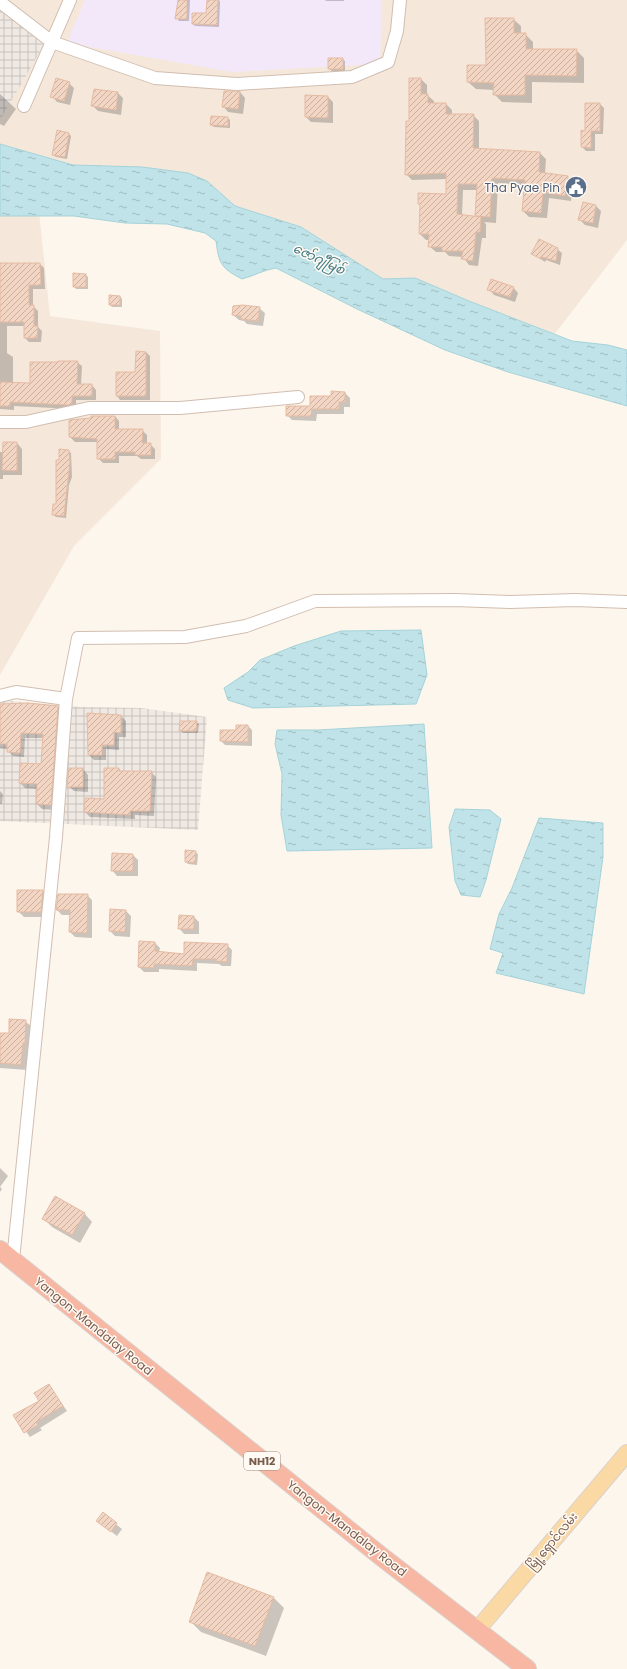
<svg xmlns="http://www.w3.org/2000/svg" width="627" height="1669" viewBox="0 0 627 1669" font-family="Poppins,'Noto Sans Myanmar',sans-serif">
	<style>
		.residential { fill: #f5e8da }
		.industrial { fill: url(#industrial-grid) }
		.education { fill: #f3e8fa }
		.water { fill: url(#water-ripples); stroke: #a5d3da }
		.shadow { fill: #0003; fill-rule: evenodd }
		.building { fill: url(#building-hatch); stroke: #e6bba3 }
		.lines { fill: none; stroke-linecap: round; stroke-linejoin: round }
		.minor-casing { stroke: #d1beb0; stroke-width: 14 }
		.major-casing { stroke: #dad1cd; stroke-width: 18 }
		.highway-casing { stroke: #dad1cd; stroke-width: 20 }
		.minor { stroke: #fff; stroke-width: 12 }
		.major { stroke: #fbd9a5; stroke-width: 16 }
		.highway { stroke: #f7b7a3; stroke-width: 18 }
		.labels { text-anchor: middle; dominant-baseline: central; stroke-width: 3; stroke-linejoin: round; paint-order: stroke }
		.shield { fill: #fffaf3; stroke: #a28b7f; stroke-width: 1 }
		.shield-label { font-size: 11px; font-weight: bold; fill: #7a5c4d }
		.service-label { font-size: 12px; fill: #4e5e75; stroke: #fffaf3; text-anchor: end }
		.street-label { font-size: 12px; fill: #7a5c4d; stroke: #fffaf3 }
		.water-label { font-size: 13px; font-style: italic; fill: #437c86; stroke: #fffaf3 }
	</style>
	<defs>
		<pattern id="industrial-grid" width="8" height="8" patternUnits="userSpaceOnUse"><rect width="8" height="8" fill="#efe9e4"/><path d="M0 4h8M4 0v8" fill="none" stroke="#c7c0bb"/></pattern>
		<pattern id="water-ripples" width="26" height="14" patternUnits="userSpaceOnUse"><rect width="26" height="14" fill="#bfe3e8"/><path d="M2 4q2-2 4 0t4 0M15 11q2-2 4 0t4 0" fill="none" stroke="#a0bbbe"/></pattern>
		<pattern id="building-hatch" width="6" height="6" patternUnits="userSpaceOnUse"><rect width="6" height="6" fill="#f3d5c3"/><path d="M-1 1l2-2M0 6l6-6M5 7l2-2" fill="none" stroke="#cab0a1"/></pattern>
	</defs>
	<rect width="100%" height="100%" fill="#fdf6ec"/>
	<!-- residential -->
	<path class="residential" d="M0 0H627V240L541 352 34 164 50 316 160 331 161 459 74 546 0 675Z"/>
	<!-- industrial -->
	<path class="industrial" d="M0 0 44 45 0 120Z
		M0 700 80 707 141 708 207 717 198 830 0 821Z"/>
	<!-- education -->
	<path class="education" d="M85 0H382L380 64 232 72 67 43Z"/>
	<!-- water -->
	<path class="water" d="M0 144 73 165 142 167 188 173 207 181 235 206 301 227 383 279 415 278 469 301 572 341 608 345 627 350V406L508 372 445 350 357 309 276 268C263 270 254 276 242 279 221 268 219 264 216 241L205 233 167 224 125 223 74 216H0Z
		M421 630 427 675 416 704 253 708 228 700 224 688 248 672 260 660 294 646 341 631Z
		M424 724 432 848 287 851 281 815 282 774 275 744 277 730H318Z
		M455 809 490 810 501 819 486 880 480 897 461 895 455 881 449 827Z
		M539 818 603 823V857L584 994 496 973 503 953 490 949 499 914 512 888Z"/>
	<!-- shadow -->
	<path class="shadow" d="M179 0H190L189 21H179L177 18Z
		M208 0H219L220 2 219 27 195 26 193 24V14H207Z
		M325 0H344V1H326Z
		M513 19 521 26V34H525L533 42V50H576L584 58V83L532 82V103L502 102 494 94V90L476 89 468 82 487 66Z
		M329 59H342L345 61V71H332L329 69Z
		M421 79 427 85V95L434 101V104H446L452 110V115H473L479 121V150L540 153 546 159 545 174 567 176 573 183 571 201 549 198 547 218 529 217 523 211 526 185 498 183 496 223 484 222 486 224V238H482L478 266 469 265 463 257 449 256 445 252H436L429 246 430 240H426L420 234 421 206 419 204V194L447 195V179L412 180 406 174 410 122ZM463 190H477L476 215 479 218 462 216Z
		M69 83 74 88 70 105 57 102 52 96Z
		M240 92 245 98 243 114 228 112 223 106Z
		M118 93 123 98 121 115 98 111 93 106Z
		M0 94 16 109 4 126 0 124Z
		M306 96 328 97 333 102V123L311 122 306 117Z
		M586 104H600L604 108 603 134H595V151H586L582 147 586 132Z
		M228 118 230 120V128L214 127 211 125Z
		M69 134 71 136 67 159 56 157 53 155Z
		M583 203 596 206 601 211 598 228 585 225 580 220Z
		M557 249 562 253 560 265 546 260 545 262 533 254Z
		M0 251V264H40L44 268 45 289H33V306L38 311V327L42 331 41 342H29L25 338V326H7V353L13 357V383L31 384 77 362 82 366 81 385H92L96 390V400H76V408L73 409 14 406V410L0 409Z
		M86 275 88 277V289H76L74 286Z
		M513 287 518 293 515 302 494 295 489 289Z
		M120 296 122 299V307H112L110 305Z
		M259 308 265 313 263 326 247 324 244 321 239 320 233 315Z
		M146 352 150 356V400H120L117 396 136 373Z
		M345 393 350 398V407H344V414H317L316 421 292 420 287 415 311 407Z
		M115 416 119 421V430H142L147 435V444H150L155 449V459H141L137 456H119V463H103L98 458V442H75L70 437Z
		M17 443 22 449V475H3V479H0V452H4Z
		M69 451 71 453 72 477 69 485 66 518 56 517 53 514 57 505 60 461Z
		M0 705 58 707 62 712 55 810 42 809 37 804 38 789 25 788 20 783 42 765 44 738H25L24 757 13 756 8 751V749L0 748Z
		M121 716 126 721V737H119V750L106 749V760H94L89 755Z
		M196 722 199 724 198 733H183L180 730Z
		M248 726 252 730V746L225 745 221 741Z
		M83 769 88 775V792L74 791 68 786Z
		M119 769 122 772H151L156 777 154 816 135 815V819L90 817 85 812 105 800Z
		M0 791 3 794 2 804H0Z
		M195 852 198 854 197 865 188 864 186 862Z
		M133 855 138 860V876H117L112 870Z
		M43 891 48 896 46 917H24L18 911Z
		M87 895 92 900V938L75 937 70 932 71 915H62L57 910Z
		M111 910 126 911 131 916 130 937 115 936 110 931Z
		M194 917 199 922V934H184L179 928Z
		M155 943 160 948 159 952 184 955 227 945 232 950 231 966H222L219 964 197 963V971L159 969V972H144L139 967Z
		M25 1021 32 1027 27 1070 0 1068V1034H10Z
		M0 1168 8 1176 0 1187 2 1189 0 1192Z
		M84 1213 92 1222 80 1243 52 1227 44 1219Z
		M49 1385 67 1411 40 1428 42 1430 30 1437 15 1416 40 1401Z
		M103 1514 122 1529 117 1536 98 1521Z
		M273 1597 284 1608 266 1656 201 1632 190 1621Z"/>
	<!-- building -->
	<path class="building" d="M178 0H187V19H175Z
		M207 0H218L217 25 192 24V13H206Z
		M485 18H514V33H526V49H577L576 76 525 75V95H493L494 83 467 82V65H486Z
		M328 58H343V69H328Z
		M56 78 70 82 64 101 50 97Z
		M409 78H421V94H428V103H446V114H474L473 148 540 152 539 172 568 176 565 196 543 192 541 213 522 211 525 180 492 178 490 217 475 216 477 184H458L457 214 481 217 480 232H476L473 261 461 259 463 251H442V247H428L429 234H419L420 204H418V193L446 194V173L405 175 406 121H409Z
		M94 89 118 92 116 110 91 106Z
		M224 91H240L238 109 222 107Z
		M305 95 328 96V118L305 117Z
		M585 103H600V131H591V148L581 147V130L585 131Z
		M211 116 228 117V126L210 125Z
		M57 130 69 133 65 157 52 155Z
		M583 202 596 205 593 223 578 220Z
		M539 239 558 248 556 261 542 257 541 259 531 254Z
		M0 263H40L41 285H29V305H34V326H38L37 338H24V322H0Z
		M73 273 86 274V287H73Z
		M491 279 514 287 510 297 487 290Z
		M109 295 120 296V305H109Z
		M243 305 260 307 258 321 241 319V316L232 315 233 306Z
		M136 351 146 352V396H116V372H135Z
		M58 361H78L77 384H92V396H72V404L69 405 10 402V406H0V382L30 383V362H58Z
		M331 391 345 392V402H339V409H312L311 416H286V406H310V396H331Z
		M91 416H115V429H143L142 443H151V455H135V452H115V459H97V439L69 437V420L91 418Z
		M3 442H17V471L2 470Z
		M59 449 69 450 70 462 64 516 52 515 53 504H56V460H59Z
		M28 703 58 706 51 805 36 804 37 784 19 783 20 763 41 764 43 734 21 733 20 753 7 752V744H0V704Z
		M87 713 121 715V733L114 732V745H102V755H88Z
		M180 721H197L196 731H179Z
		M236 725H248V742L220 741V730H236Z
		M69 768H83V787H67Z
		M104 768H119V771H152L150 811H130V815L84 812 85 798 104 799Z
		M185 850 196 851 195 863 185 862Z
		M112 853 133 854V871H111Z
		M17 890H43L41 912H17Z
		M58 894H88L87 933 69 932 70 910H56Z
		M110 909 126 910 125 932 109 931Z
		M179 915 194 916V929H178Z
		M139 941 155 942V951L184 954V942L228 944 227 962 216 961V959H193L192 966 154 964V968L138 967Z
		M9 1019 26 1020 25 1043H23L21 1065 0 1063V1033H9Z
		M55 1196 85 1213 72 1235 42 1219Z
		M49 1384 63 1406 36 1422 38 1425 24 1433 13 1415 39 1401 34 1393Z
		M103 1512 117 1523 111 1532 96 1521Z
		M207 1572 274 1597 255 1646 189 1622Z"/>
	<g class="lines">
		<!-- minor casing -->
		<g class="minor-casing">
			<path id="minor" d="M0 2 52 42 155 78 237 84 352 77 388 62 397 31 400 0
				M24 106 70 0
				M0 422H26L89 408H180L298 397
				M0 696 16 692 66 699
				M13 1260 56 837 66 699 78 638 185 637 246 626 315 601 454 600 510 602 575 600 627 602"/>
		</g>
		<!-- major casing -->
		<g class="major-casing">
			<path id="major" d="M477 1630 627 1453"/>
		</g>
		<!-- highway casing -->
		<g class="highway-casing">
			<path id="highway" d="M0 1250 382 1557 527 1669"/>
		</g>
		<!-- minor -->
		<use href="#minor" class="minor"/>
		<!-- major -->
		<use href="#major" class="major"/>
		<!-- highway -->
		<use href="#highway" class="highway"/>
	</g>
	<!-- icons -->
	<defs>
		<g id="civic-disc" transform="scale(1.15)"><circle r="9.5" fill="#5c6f8a" stroke="#fffaf3"/><path d="M-.6-6.5H3V-4.5H.6V-3L4-1V1h2V6H-6V1h2V-1L-.6-3ZM-1.2 2.5V6h2.4V2.5Z" fill="#fff"/></g>
	</defs>
	<g fill-rule="evenodd">
		<use href="#civic-disc" x="576" y="187"/>
	</g>
	<g class="labels">
		<!-- shield labels -->
		<rect class="shield" x="244" y="1452" width="36" height="18" rx="3"/>
		<g class="shield-label">
			<text x="262" y="1461">NH12</text>
		</g>
		<!-- service labels -->
		<g class="service-label">
			<text x="560" y="187">Tha Pyae Pin</text>
		</g>
		<!-- street labels -->
		<g class="street-label">
			<text transform="translate(94 1326) rotate(39)">Yangon-Mandalay Road</text>
			<text transform="translate(347 1528) rotate(38)">Yangon-Mandalay Road</text>
			<text transform="translate(552 1541) rotate(-50)">မြို့ရှောင်လမ်း</text>
		</g>
		<!-- water labels -->
		<g class="water-label">
			<text transform="translate(319 259) rotate(25)">ဇော်ဂျီမြစ်</text>
		</g>
	</g>
</svg>
